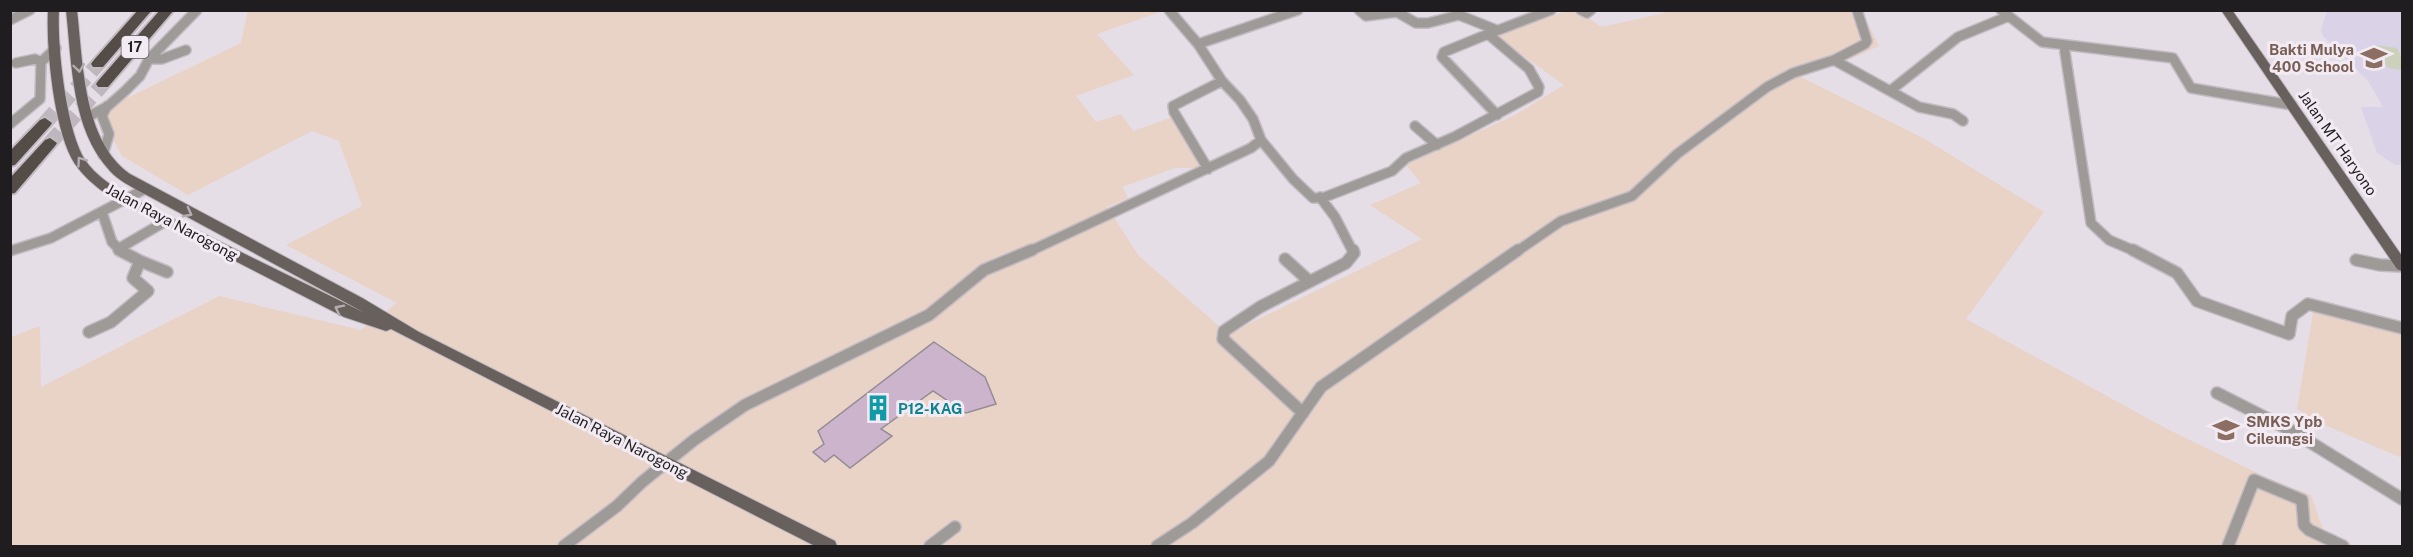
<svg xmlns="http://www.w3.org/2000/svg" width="2413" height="557" viewBox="0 0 2413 557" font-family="'Public Sans',sans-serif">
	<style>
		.industrial { fill: #e9d2c6 }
		.education { fill: #dad3e8 }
		.green { fill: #cbd1ba }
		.building { fill: #ccb4cc; stroke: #948c94; stroke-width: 1.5 }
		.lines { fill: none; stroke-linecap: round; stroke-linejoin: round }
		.highway-tunnel { stroke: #beb7be; stroke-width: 15; stroke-dasharray: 15 8; stroke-linecap: butt }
		.minor-far1-casing { stroke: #c2bbc2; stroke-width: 12 }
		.minor-casing { stroke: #c2bbc2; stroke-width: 14 }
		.major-casing { stroke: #c2bbc2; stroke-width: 2 }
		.highway-casing { stroke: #c2bbc2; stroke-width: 4 }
		.minor-far1 { stroke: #9e9a98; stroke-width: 9 }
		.minor { stroke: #9e9a98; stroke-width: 11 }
		.major { fill: #67605c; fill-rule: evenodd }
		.highway { fill: #544c47; fill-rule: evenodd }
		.oneway { stroke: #b4acaf }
		.labels { text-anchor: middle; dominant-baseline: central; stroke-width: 6; stroke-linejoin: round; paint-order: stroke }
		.shield { fill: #f3ebf3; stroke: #5f5b5f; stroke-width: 1.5 }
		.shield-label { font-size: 14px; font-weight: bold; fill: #1f1d1f }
		.education-label { font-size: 15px; font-weight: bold; fill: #785e54; stroke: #f3ebf3; text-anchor: end }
		.street-label { font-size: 15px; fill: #1f1d1f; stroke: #f3ebf3 }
		.culture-label { font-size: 15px; font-weight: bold; fill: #0d838f; stroke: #f3ebf3; text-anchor: start }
	</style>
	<rect width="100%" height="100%" fill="#e6dee6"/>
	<!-- industrial -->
	<path class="industrial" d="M248 10 1163 11 1097 34 1134 75 1076 96 1096 122 1121 114 1133 131 1173 117 1203 162 1196 168H1175L1122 187 1128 198 1107 207 1139 256 1228 334 1422 239 1370 205 1421 183 1406 165 1515 115 1564 85 1493 34 1567 11H1577L1602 27 1672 11H1862L1879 46 1853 58 1797 75 1923 138 2044 212 1966 319 2169 430 2270 479 2311 495 2323 530 2356 546H11V337L40 326 41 387 219 296 361 330 397 303 286 245 362 206 339 141 312 131 188 195 122 156 98 112 241 43Z
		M2314 307 2399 330 2402 344V458L2320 423 2297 409Z"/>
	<!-- education -->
	<path class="education" d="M2327 11H2402V165H2395L2377 153 2361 107H2383L2368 81 2323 36 2321 30Z"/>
	<!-- green -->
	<path class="green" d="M2375 45 2397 48 2402 58V70L2388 68Z"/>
	<!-- building -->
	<path class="building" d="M934 342 985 377 996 404 966 413 933 391 881 429 892 436 850 468 834 455 825 462 813 452 824 444 818 431Z"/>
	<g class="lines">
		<!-- highway-tunnel -->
		<path class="highway-tunnel" d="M45 123 98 64
			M50 143 103 84"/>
		<!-- minor-far1 casing -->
		<g class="minor-far1-casing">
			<path id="minor-far1" d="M1359 10 1366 16 1397 12 1416 23H1428L1459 15 1494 29
				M1581 10 1587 13 1591 10
				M2001 10 2042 42 2173 58 2191 88 2292 105
				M10 20 30 10
				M1488 34 1444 52 1442 57 1497 115
				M1198 44 1298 10
				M2064 46 2091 223 2109 240 2137 252
				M149 59H162L186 50
				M1834 60 1919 107 1953 114 1963 121
				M16 63 35 59 41 62
				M1890 91 1958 37 2009 16
				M86 118 108 106 125 91 140 76 149 59 197 10
				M10 124 40 99 41 62 56 48
				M1415 126 1437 145
				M1261 140 1293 179 1313 198 1325 197 1392 171 1406 158 1456 136 1538 92 1539 87 1529 69 1488 34 1551 10
				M103 155 109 134 102 116 107 106
				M1208 169 1174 112 1173 106 1222 81
				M1320 197 1335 217 1353 252
				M102 212 112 242 122 252
				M118 249 166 221
				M10 251 51 238 145 189
				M1028 252 1251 148 1261 140 1253 119 1240 100 1222 81 1198 44 1169 10
				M1516 252 1561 221 1632 196 1677 154 1767 87 1793 73 1834 60 1865 44 1867 41 1857 10"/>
		</g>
		<!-- minor casing -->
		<g class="minor-casing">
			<path id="minor" d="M2133 250 2177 273 2197 301 2289 334 2292 316 2308 304 2402 328
				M1285 259 1309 281
				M2356 260 2380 265 2402 266
				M140 261 167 272
				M89 332 111 322 148 291 133 278 140 261 119 250
				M2217 393 2292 431 2402 499
				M1303 413 1223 339 1224 331 1260 307 1346 263 1354 253 1353 250
				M564 546 617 506 642 482 694 440 745 405 929 315 984 270 1032 250
				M930 546 955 527
				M1157 546 1192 523 1269 461 1321 387 1518 250
				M2228 546 2254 480 2302 500 2304 525 2309 530 2343 546"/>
		</g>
		<!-- major casing -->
		<g class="major-casing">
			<path id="major" d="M48 10H59C57 46 66 130 85 160 96 176 114 187 131 198L365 313 141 192C130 186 118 180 110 171 71 129 72 64 66 10H77C83 62 83 141 130 174L364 299 419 332 835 541 837 546H815L391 329 386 331 344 317 109 196C96 187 84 177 75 164 54 132 46 49 48 10Z
				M2221 10H2232L2402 256V271L2397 269Z"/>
		</g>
		<!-- highway casing -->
		<g class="highway-casing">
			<path id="highway" d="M138 10H152L103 67H93L91 64 93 61Z
				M160 10H174L108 87H98L96 84 98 81Z
				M45 118 52 123 50 126 15 165 10 166V151L40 120Z
				M50 138 57 143 55 146 15 193 10 194V178L45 140Z"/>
		</g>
		<!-- minor-far1 -->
		<use href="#minor-far1" class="minor-far1"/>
		<!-- minor -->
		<use href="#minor" class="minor"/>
		<!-- major -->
		<use href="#major" class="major"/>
		<!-- highway -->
		<use href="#highway" class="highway"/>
	</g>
	<!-- one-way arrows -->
	<defs><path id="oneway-chevron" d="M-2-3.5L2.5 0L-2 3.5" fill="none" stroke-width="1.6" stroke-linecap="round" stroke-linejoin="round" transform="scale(1.5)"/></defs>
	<g class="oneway">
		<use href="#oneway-chevron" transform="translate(79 68) rotate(82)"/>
		<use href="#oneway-chevron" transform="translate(81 161) rotate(-125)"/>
		<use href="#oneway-chevron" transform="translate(188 213) rotate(28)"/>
		<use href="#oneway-chevron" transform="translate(339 309) rotate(-153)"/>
	</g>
	<!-- icons -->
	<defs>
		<g id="school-bare" transform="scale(2.07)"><path d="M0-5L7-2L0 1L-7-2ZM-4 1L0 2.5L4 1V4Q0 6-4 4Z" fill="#8d6e63" stroke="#f3ebf3" stroke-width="2.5" paint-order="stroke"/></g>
		<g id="building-bare" transform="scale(2.07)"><path d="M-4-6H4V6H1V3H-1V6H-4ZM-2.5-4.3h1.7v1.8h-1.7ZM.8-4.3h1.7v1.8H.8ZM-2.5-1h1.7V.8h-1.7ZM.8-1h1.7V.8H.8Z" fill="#0f9aa8" stroke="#f3ebf3" stroke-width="2.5" paint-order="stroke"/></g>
	</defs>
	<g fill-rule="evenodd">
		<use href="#school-bare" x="2374" y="58"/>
		<use href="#building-bare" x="878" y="408"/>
		<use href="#school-bare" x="2226" y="430"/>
	</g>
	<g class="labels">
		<!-- shield labels -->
		<rect class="shield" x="121.5" y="36" width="27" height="22" rx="4.5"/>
		<g class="shield-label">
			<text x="135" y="47">17</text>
		</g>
		<!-- education labels -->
		<g class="education-label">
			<text x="2354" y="49">Bakti Mulya<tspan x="2354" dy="17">400 School</tspan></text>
			<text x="2246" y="421" text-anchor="start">SMKS Ypb<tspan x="2246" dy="17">Cileungsi</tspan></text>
		</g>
		<!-- street labels -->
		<g class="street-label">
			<text transform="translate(2338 143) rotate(55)">Jalan MT Haryono</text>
			<text transform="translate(172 222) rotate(28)">Jalan Raya Narogong</text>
			<text transform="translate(622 441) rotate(27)">Jalan Raya Narogong</text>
		</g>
		<!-- culture labels -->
		<g class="culture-label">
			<text x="898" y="408">P12-KAG</text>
		</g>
	</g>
	<!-- border -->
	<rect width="2413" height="557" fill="none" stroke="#1f1d1f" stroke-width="24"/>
</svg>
